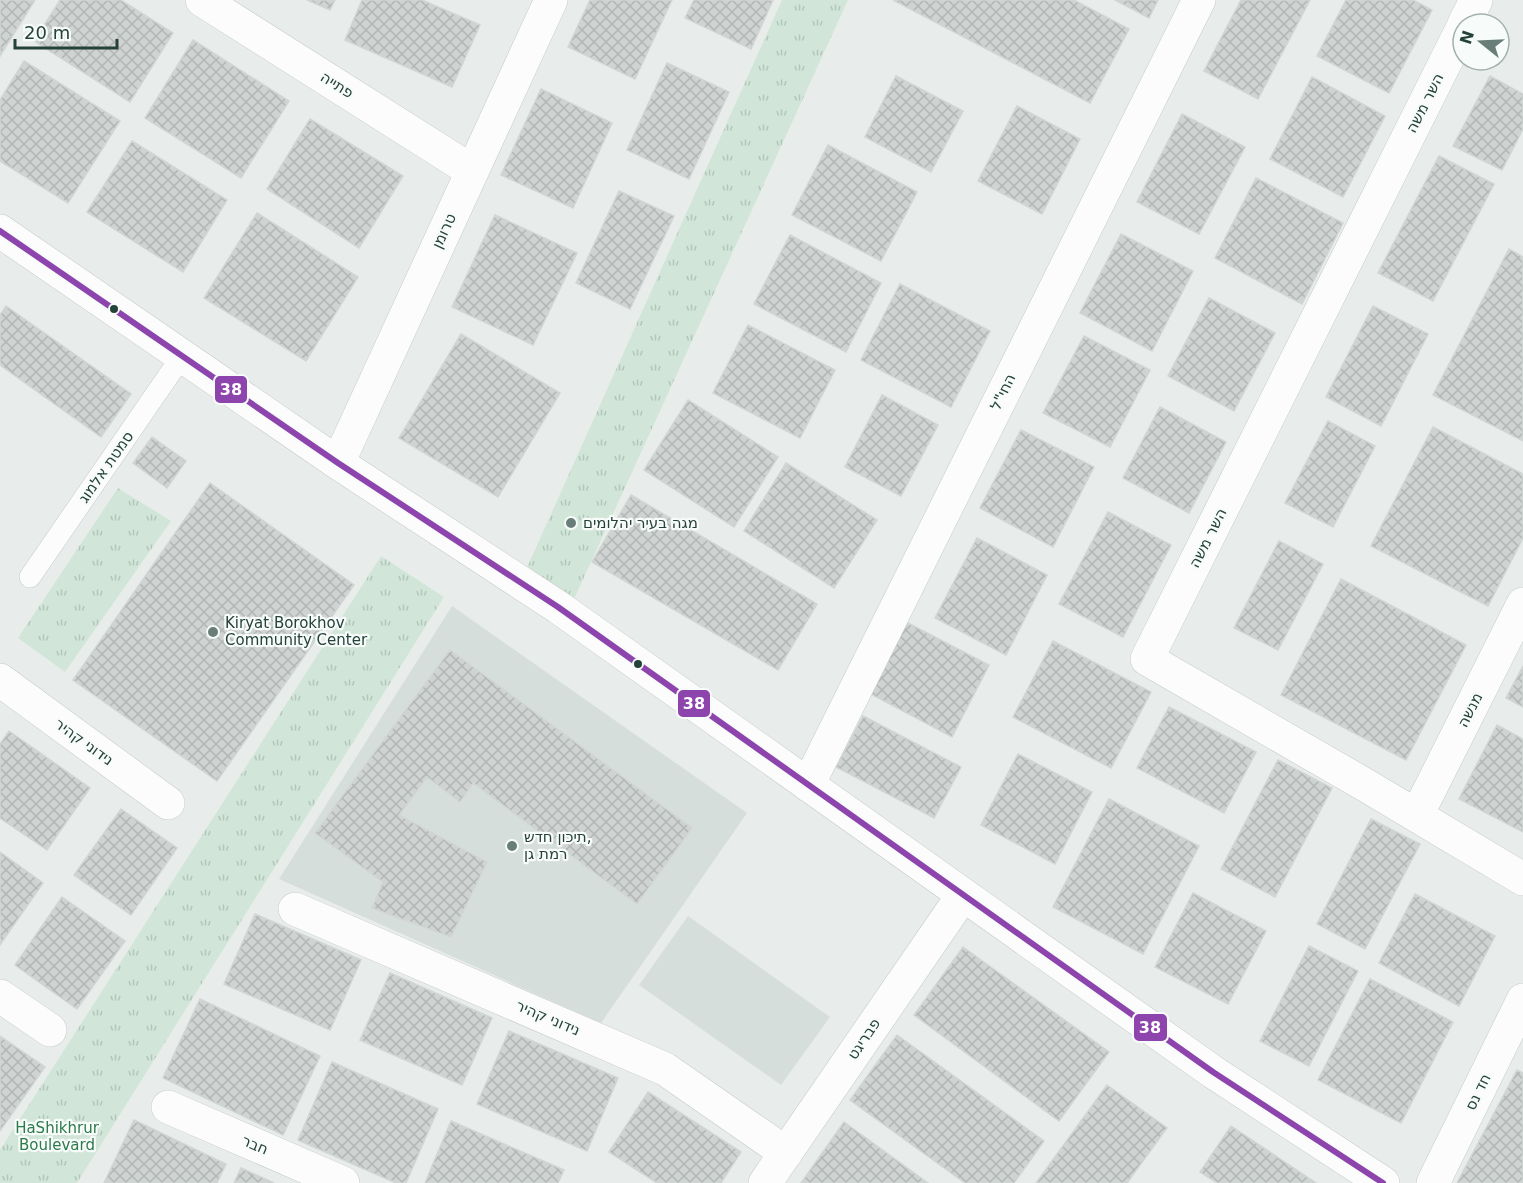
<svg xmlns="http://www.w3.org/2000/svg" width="1523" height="1183" viewBox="0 0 1523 1183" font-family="'DejaVu Sans',Heebo,sans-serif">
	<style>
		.built { fill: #d6dedb }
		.grass { fill: url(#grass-tufts) }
		.building { fill: url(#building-cross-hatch); stroke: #d1d6d4; stroke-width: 1.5 }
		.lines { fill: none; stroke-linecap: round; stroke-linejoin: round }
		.lane-casing { stroke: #c5cac8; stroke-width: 22 }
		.street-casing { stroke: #c5cac8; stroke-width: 34 }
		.lane { stroke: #fcfcfc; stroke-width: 21 }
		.street { stroke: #fcfcfc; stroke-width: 33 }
		.bus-1-casing { stroke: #f7fbf9; stroke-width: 10 }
		.bus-1 { stroke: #8e44ad; stroke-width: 6 }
		.bus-dot { fill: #24423a; stroke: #f7fbf9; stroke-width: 2 }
		.poi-dot { fill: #697e78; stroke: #f7fbf9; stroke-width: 2 }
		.labels { text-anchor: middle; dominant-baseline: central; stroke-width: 4.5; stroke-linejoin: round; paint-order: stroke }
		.street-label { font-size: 15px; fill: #24423a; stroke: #f7fbf9 }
		.poi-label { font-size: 15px; fill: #24423a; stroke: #f7fbf9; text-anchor: start }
		.park-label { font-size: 15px; fill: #2d7a4b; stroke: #f7fbf9 }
		.line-badge { stroke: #f7fbf9; stroke-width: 2 }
		.badge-label { font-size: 16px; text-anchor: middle; font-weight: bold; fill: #fff }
	</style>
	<defs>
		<pattern id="grass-tufts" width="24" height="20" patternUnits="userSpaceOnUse" patternTransform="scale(1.5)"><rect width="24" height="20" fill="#d1e6d8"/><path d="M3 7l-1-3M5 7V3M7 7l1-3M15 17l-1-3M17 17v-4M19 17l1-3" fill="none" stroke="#b3c6ba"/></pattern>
		<pattern id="building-cross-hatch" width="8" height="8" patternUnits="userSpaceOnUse" patternTransform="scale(1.5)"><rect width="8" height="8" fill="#cfd4d2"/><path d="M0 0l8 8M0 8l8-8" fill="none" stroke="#b2b7b5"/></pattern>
	</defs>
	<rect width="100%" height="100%" fill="#e8edeb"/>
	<!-- built -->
	<path class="built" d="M452 606 747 813 601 1023 279 879Z
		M688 916 830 1017 781 1085 639 985Z"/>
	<!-- grass -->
	<path class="grass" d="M782 0H848L574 599 525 572Z
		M118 488 171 521 65 672 18 638Z
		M381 556 444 597 77 1183H0V1150Z"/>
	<!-- building -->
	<path class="building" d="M0 0H35L0 56Z
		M60 0H121L173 33 130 102 34 41Z
		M307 0H335L330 10Z
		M362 0H422L480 25 452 87 345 40Z
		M590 0H672L635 79 568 47Z
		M694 0H773L751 49 685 18Z
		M893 0H1074L1129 29 1090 103Z
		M1115 0H1158L1149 18Z
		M1241 0H1310L1258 99 1204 71Z
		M1346 0H1413L1432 10 1389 93 1317 56Z
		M193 40 289 101 241 178 145 118Z
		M24 61 120 121 68 203 0 161V100Z
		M667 63 729 92 689 179 627 150Z
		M896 76 963 111 931 172 865 137Z
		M1490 76 1523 94V129L1502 170 1453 146Z
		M1312 77 1385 116 1343 197 1270 159Z
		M541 89 612 123 573 208 501 175Z
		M1017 106 1080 139 1042 214 978 181Z
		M1182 114 1245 147 1199 234 1137 202Z
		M310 119 403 176 359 248 267 189Z
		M132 141 227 200 183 272 87 212Z
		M828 145 917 192 881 261 792 215Z
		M1439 156 1494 184 1433 301 1378 273Z
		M1256 178 1343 223 1302 304 1215 258Z
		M619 191 674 216 630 309 576 283Z
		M257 213 358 277 306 361 204 298Z
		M495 215 577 253 533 345 452 307Z
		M1121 234 1193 271 1152 351 1080 313Z
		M790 235 881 283 846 352 754 304Z
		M1509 249 1523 257V441L1433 395Z
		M900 284 990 331 951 407 861 360Z
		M1209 298 1275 333 1234 411 1168 376Z
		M6 306 131 394 101 437 0 365V315Z
		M1373 306 1428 334 1381 426 1326 397Z
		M748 325 835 370 800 438 713 393Z
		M461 334 560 393 498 497 399 438Z
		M1084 336 1150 370 1110 447 1043 413Z
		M882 395 938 425 901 496 845 467Z
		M688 400 778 457 734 527 644 470Z
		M1160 407 1226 442 1189 513 1123 478Z
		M1328 421 1375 446 1333 527 1285 503Z
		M1433 427 1523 474V538L1488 606 1371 546Z
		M1021 430 1094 467 1053 547 980 508Z
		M152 437 186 461 167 488 133 463Z
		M786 463 877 520 834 588 744 531Z
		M210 483 354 585 217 781 73 680Z
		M631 495 817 604 778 670 592 562Z
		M1108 512 1171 545 1123 637 1059 604Z
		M977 538 1047 575 1006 655 935 618Z
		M1279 541 1323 564 1278 650 1234 628Z
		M1341 579 1466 645 1406 760 1281 695Z
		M904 621 989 665 952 737 867 692Z
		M1053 641 1151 692 1111 768 1013 717Z
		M450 650 692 828 637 904 473 783 460 802 427 777 399 815 487 862 451 937 372 908 383 882 315 833Z
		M1523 666V707L1506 698Z
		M1169 707 1256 752 1224 813 1137 768Z
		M863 716 961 767 934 818 836 767Z
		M1497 725 1523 739V832L1459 799Z
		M9 731 90 788 47 850 0 818V744Z
		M1018 754 1092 792 1055 864 981 825Z
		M1278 760 1332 788 1275 897 1221 869Z
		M1109 799 1199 846 1143 954 1053 907Z
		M121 809 177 848 131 915 74 875Z
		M1371 819 1420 844 1365 949 1317 924Z
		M0 852 43 883 0 945Z
		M1193 893 1266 931 1228 1004 1155 967Z
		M1415 894 1495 936 1459 1006 1379 963Z
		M62 897 125 941 77 1009 15 965Z
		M255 914 361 960 330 1030 224 984Z
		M1309 946 1358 971 1309 1066 1260 1041Z
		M963 947 1109 1052 1059 1121 914 1015Z
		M390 973 492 1018 462 1085 360 1040Z
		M1370 979 1453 1022 1401 1123 1318 1080Z
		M200 999 320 1056 283 1135 163 1078Z
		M509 1031 618 1078 587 1151 477 1104Z
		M897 1035 1044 1141 1014 1183H965L850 1100Z
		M0 1036 45 1067 0 1131Z
		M332 1062 438 1109 406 1183H396L298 1140Z
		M1517 1070 1523 1073V1183H1457Z
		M1107 1085 1167 1128 1127 1183H1036Z
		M648 1092 741 1152 721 1183H657L609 1152Z
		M134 1120 226 1164 217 1183H104Z
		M451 1121 564 1170 558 1183H425Z
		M844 1122 928 1183H801Z
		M1231 1126 1316 1183H1217L1200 1172Z
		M241 1168 274 1183H234Z"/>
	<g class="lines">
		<!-- lane casing -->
		<g class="lane-casing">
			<path id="lane" d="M30 577 182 356"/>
		</g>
		<!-- street casing -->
		<g class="street-casing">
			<path id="street" d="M202 0 472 171
				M1464 24 1476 0
				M1463 27 1147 659 1367 786 1523 879
				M0 231 338 463 558 607 1213 1072 1383 1183
				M338 463 551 0
				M0 680 168 803
				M808 785 1199 0
				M1417 815 1523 604
				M295 909 665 1069 786 1153
				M0 996 50 1030
				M168 1107 343 1183
				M765 1183 963 895
				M1433 1183 1523 1000"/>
		</g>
		<!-- lane -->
		<use href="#lane" class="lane"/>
		<!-- street -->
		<use href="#street" class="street"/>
		<!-- bus-1 casing -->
		<g class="bus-1-casing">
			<path id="bus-1" d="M0 231 338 463 558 607 1213 1072 1383 1183"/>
		</g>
		<!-- bus-1 -->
		<use href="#bus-1" class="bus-1"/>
	</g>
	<!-- markers -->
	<g class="bus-dot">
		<circle cx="114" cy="309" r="5"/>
		<circle cx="638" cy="664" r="5"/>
	</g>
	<g class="poi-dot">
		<circle cx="571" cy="523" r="6"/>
		<circle cx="213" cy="632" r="6"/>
		<circle cx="512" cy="846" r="6"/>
	</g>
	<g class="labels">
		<!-- street labels -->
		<g class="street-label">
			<text transform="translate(337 85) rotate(32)">פתייה</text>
			<text transform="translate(1425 103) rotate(-63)">השר משה</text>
			<text transform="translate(444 231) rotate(-65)">טרומן</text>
			<text transform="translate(1003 392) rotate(-64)">החי"ל</text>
			<text transform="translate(106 467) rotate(-55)">סמטת אלמוג</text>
			<text transform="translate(1208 538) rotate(-63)">השר משה</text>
			<text transform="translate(1470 710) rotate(-63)">מנשה</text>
			<text transform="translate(84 742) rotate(36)">נידוני קהיר</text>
			<text transform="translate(548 1018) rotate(23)">נידוני קהיר</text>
			<text transform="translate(864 1039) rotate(-56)">פבריגט</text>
			<text transform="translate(1478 1092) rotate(-64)">חד נס</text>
			<text transform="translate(255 1145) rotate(23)">חבר</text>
		</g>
		<!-- poi labels -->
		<g class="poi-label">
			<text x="583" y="523">מגה בעיר יהלומים</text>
			<text x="225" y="623">Kiryat Borokhov<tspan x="225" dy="17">Community Center</tspan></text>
			<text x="524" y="837">תיכון חדש,<tspan x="524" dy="17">רמת גן</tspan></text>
		</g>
		<!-- park labels -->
		<g class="park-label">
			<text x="57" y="1128">HaShikhrur<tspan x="57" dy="17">Boulevard</tspan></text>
		</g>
	</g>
	<g class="line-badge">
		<rect x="214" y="375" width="34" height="29" rx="6" fill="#8e44ad"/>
		<rect x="677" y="689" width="34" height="29" rx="6" fill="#8e44ad"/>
		<rect x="1133" y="1013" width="35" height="29" rx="6" fill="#8e44ad"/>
	</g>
	<g class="badge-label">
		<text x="231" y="395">38</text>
		<text x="694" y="709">38</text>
		<text x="1150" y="1033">38</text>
	</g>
	<!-- north arrow -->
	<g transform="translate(1481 42) rotate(288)"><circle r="28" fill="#f7fbf9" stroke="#a3b1ad" stroke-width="1.5"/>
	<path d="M0-4.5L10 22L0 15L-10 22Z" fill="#697e78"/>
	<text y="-9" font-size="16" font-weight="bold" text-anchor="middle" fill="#24423a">N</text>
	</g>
	<!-- scale -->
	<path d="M15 39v9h102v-9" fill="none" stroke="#24423a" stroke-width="3"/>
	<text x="24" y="39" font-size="18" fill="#24423a" stroke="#f7fbf9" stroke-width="4.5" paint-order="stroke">20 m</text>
</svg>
